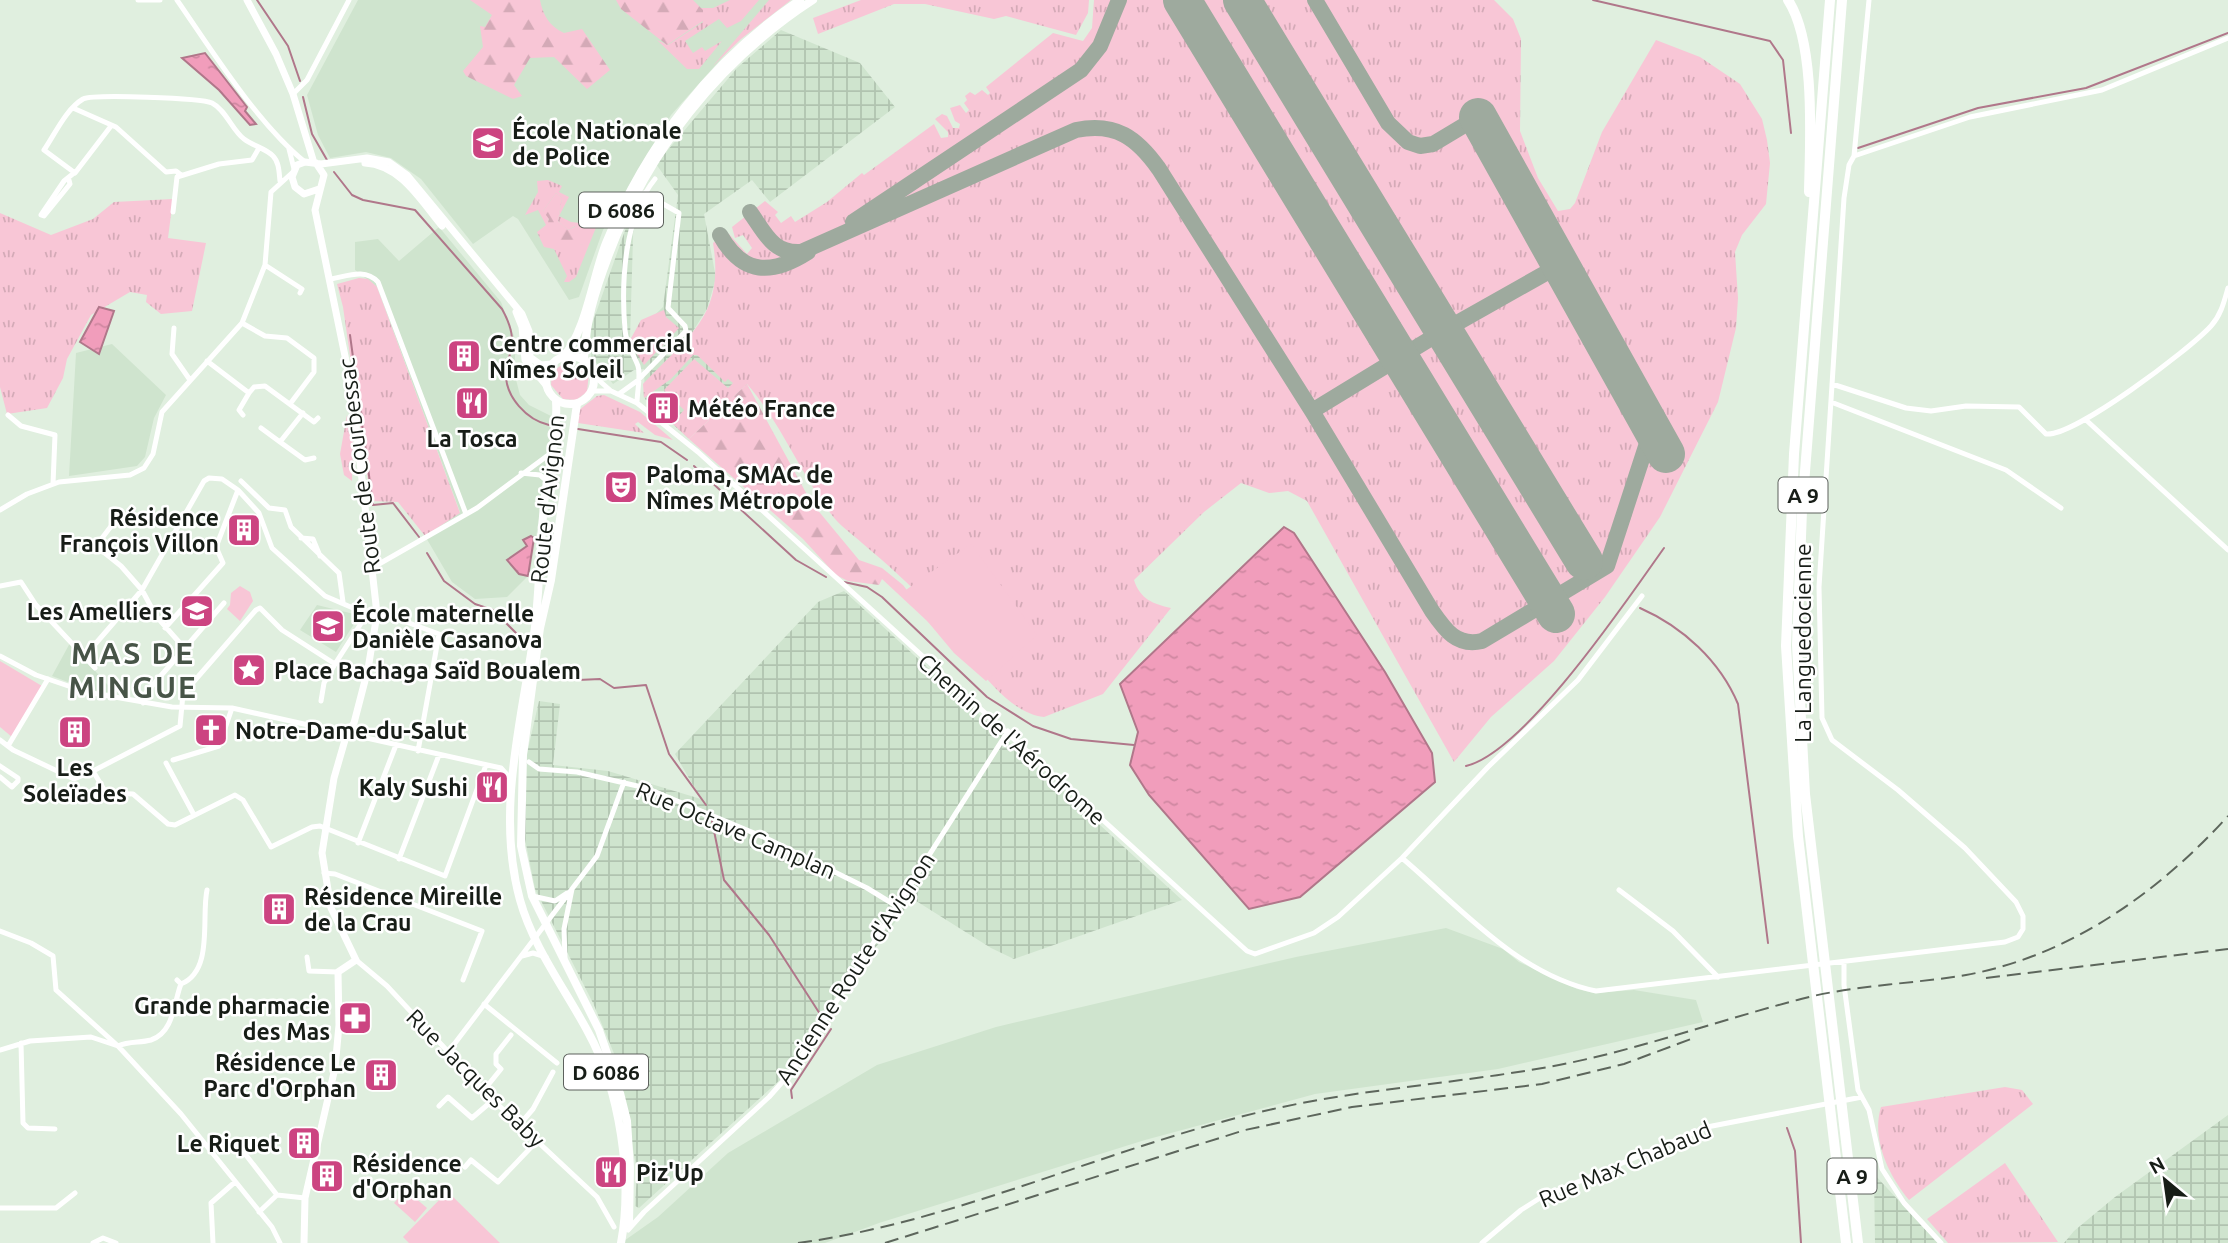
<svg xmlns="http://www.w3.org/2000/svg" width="2228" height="1243" viewBox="0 0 2228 1243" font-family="Ubuntu,sans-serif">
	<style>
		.built { fill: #cfe4ce }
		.industrial { fill: url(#industrial-grid) }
		.grass { fill: url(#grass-tufts); fill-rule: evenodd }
		.forest { fill: url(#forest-firs) }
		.park { fill: #f8c6d6 }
		.water { fill: url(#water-ripples); stroke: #b0778a; stroke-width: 2 }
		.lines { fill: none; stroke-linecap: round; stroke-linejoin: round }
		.stream { stroke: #b0778a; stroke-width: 2 }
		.taxiway { stroke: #9eaa9e; stroke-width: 16 }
		.runway { stroke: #9eaa9e; stroke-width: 38 }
		.street { stroke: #fff; stroke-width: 5 }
		.secondary { stroke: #fff; stroke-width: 7 }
		.primary { stroke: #fff; stroke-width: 8 }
		.highway { stroke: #fff; stroke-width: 10 }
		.rail { stroke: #5d665c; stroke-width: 2; stroke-dasharray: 14 7; stroke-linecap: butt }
		.labels { text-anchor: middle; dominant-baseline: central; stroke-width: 5; stroke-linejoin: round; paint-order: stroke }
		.shield { fill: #fff; stroke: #5d615d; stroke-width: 2 }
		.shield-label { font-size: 21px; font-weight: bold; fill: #171d17 }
		.poi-label { font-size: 23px; font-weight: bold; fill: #171d17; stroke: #fff; text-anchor: start }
		.street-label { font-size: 23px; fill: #171d17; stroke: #fff }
		.district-label { font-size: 30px; font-weight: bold; letter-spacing: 2px; fill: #475447; stroke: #fff }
	</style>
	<defs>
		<pattern id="industrial-grid" width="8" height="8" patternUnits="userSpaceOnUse" patternTransform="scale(1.75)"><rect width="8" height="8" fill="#cfe4ce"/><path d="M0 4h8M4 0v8" fill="none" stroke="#b1c3b0"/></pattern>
		<pattern id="grass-tufts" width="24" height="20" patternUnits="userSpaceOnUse" patternTransform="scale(1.75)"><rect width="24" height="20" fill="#f8c6d6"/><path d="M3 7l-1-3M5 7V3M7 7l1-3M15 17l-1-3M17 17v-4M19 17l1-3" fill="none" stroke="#d4aab7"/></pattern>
		<pattern id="forest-firs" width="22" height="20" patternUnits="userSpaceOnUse" patternTransform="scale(1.75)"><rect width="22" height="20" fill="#f8c6d6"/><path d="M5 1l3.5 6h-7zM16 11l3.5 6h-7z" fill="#d4aab7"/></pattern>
		<pattern id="water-ripples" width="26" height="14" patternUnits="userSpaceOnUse" patternTransform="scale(1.75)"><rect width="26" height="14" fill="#f19dbb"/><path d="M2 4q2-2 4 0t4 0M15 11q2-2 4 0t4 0" fill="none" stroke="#ce87a0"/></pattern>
	</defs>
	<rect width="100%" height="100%" fill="#e0efdf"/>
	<!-- built -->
	<path class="built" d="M358 0H789L737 41 671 115 603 230 579 297 569 300 518 219 513 216 473 244 421 179 391 158 366 152 330 158 318 135 307 95Z
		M439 227 501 302 516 341 514 372 520 395 529 405 551 416V444L530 574 507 597 475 599 452 582 425 536 460 512 377 287 355 270V242L378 239 399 261Z
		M112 344 166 395 154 418 145 457 137 466 69 476 76 353Z
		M317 605 354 614 356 621 336 652 300 630Z
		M70 643 115 693 89 690 52 676Z
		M1446 928 1503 949 1519 962 1577 989 1594 993 1634 990 1696 1000 1703 1022 1498 1069 1315 1094 1145 1140 879 1223 825 1243H621L658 1217 728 1153 877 1065 996 1027 1296 957Z"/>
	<!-- industrial -->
	<path class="industrial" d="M781 30 860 63 895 107 770 202 752 180 704 214 716 278 707 309 693 331 747 384 688 438 645 399 644 369 634 370 613 384 591 356V327L634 205 630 339 663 307 678 195 656 164 737 68Z
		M844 591 1182 900 1014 959 991 948 913 899 819 1021 791 1070 639 1208 635 1206 637 1172 618 1063 593 1003 535 889 523 829 525 762 539 701 560 704 553 765 608 771 701 799 675 754 818 602Z
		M2228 1115V1243H2064L2074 1231 2115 1197Z
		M1874 1174 1938 1243H1875Z"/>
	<!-- grass -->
	<path class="grass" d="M730 0H759L741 21 727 28 719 19 685 41 693 53 702 47 705 51 722 41 699 69H687L657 40 668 45 703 22 700 8H713Z
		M769 0H791L741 39 713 66Z
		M861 0H1089L1088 13 1076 35 1006 16 994 19 925 4H894L818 34 813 18Z
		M1094 0H1494L1513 19 1521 39 1520 131 1538 178 1558 211 1570 209 1575 203 1602 132 1656 40 1700 57 1740 84 1762 119 1767 140 1770 163 1766 204 1742 235 1735 252 1738 298 1736 328 1718 402 1660 517 1605 597 1554 661 1491 717 1454 762 1307 501 1288 491 1269 493 1241 483 1204 512 1134 580C1140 599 1153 604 1171 608L1103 694 1044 717C1000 713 961 641 932 609 911 585 887 564 862 543 852 534 839 525 831 514 800 473 781 423 747 384L689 439 672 423 684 410 664 390 694 359 728 388 733 383 728 379 725 382 697 355H693L671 379 644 398 643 384C689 335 725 316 713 243L725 233 729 234 747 254 752 248 743 235 735 238 732 227 765 201 778 212 775 215 781 223 791 216 795 222 827 202 862 173 864 175 934 124 941 138 948 137V132L935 119 942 114 947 116 953 128H959L960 124 955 121 950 108 960 105 966 113 969 110 964 103 967 100 965 96 970 92 975 95 982 90 988 95 990 93 986 87 1053 33 1083 41 1092 28Z
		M548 180 562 186 559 192 569 197 559 216 571 222 597 225 576 277 569 282H564L567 276 554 249 544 247 537 232 546 225 538 210 525 215 538 192 537 181ZM556 193 562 198 558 221 568 230 575 226 584 244 566 245 548 226 549 216 543 211Z
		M173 199 168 238 206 243 192 311 161 314 146 302 147 295 130 292 91 315 67 359 63 378 47 408 7 414 0 387V213L51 235 93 219 114 202Z
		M359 278 368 279 377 287 460 513 425 536 398 502 371 501 343 307 337 284Z
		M664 310 666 317 679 328 644 365 629 342 641 320Z
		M567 361V373L579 374 580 363 589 372 587 392 576 400 563 399 551 385 552 372Z
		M604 395 640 412 673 440 655 435 638 422 635 424 644 433 578 423 579 410 597 396Z
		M347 415 353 441 352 481 344 475 340 454Z
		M2005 1087 2022 1090 2033 1104 1909 1200C1889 1176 1871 1139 1881 1107Z
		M2005 1163 2058 1242 1948 1243 1927 1219Z"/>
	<!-- forest -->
	<path class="forest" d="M470 0H540C543 15 549 26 564 33L582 29 610 70 587 89 554 57 530 58 514 85 522 96 513 99 466 76 463 71 483 47 480 26 485 27 492 15Z
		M616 0H693L703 10V21L667 45 621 9Z
		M556 193 562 198 558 221 568 230 579 225 588 228 591 234 584 244 558 249 545 233 549 219 543 211Z
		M747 384 811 502 859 560 882 568 903 585 940 633 882 579 879 585 848 581 836 575 803 539 689 439Z"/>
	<!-- park -->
	<path class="park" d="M971 544 1037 635 986 681 954 653 903 592Z
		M240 586 250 592 253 601 240 621 227 609 230 605 231 593Z
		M0 661 42 686 12 737 0 727Z
		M406 1190 427 1208 415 1222 394 1203Z
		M449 1193 500 1243H409L403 1237 445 1194Z"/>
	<!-- water -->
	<path class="water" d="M205 53 247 107 245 111 256 124 250 125 219 90 182 58Z
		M99 307 114 311 99 354 80 342Z
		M1284 527 1294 533 1385 672 1432 753 1435 782 1300 897 1249 909 1149 795 1130 765 1138 732 1120 684Z
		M531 536 534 538 528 576 519 574 507 560 527 546 523 540Z"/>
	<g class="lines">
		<!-- stream -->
		<path class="stream" d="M257 0 288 46 300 81
			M1593 0 1770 41 1783 60 1791 133
			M303 97 312 134 327 160
			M1858 148 1978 108 2086 88 2228 33
			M334 172 352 195 363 200 415 210 502 309C507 318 512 329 512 340 512 351 507 362 506 373 505 397 527 420 549 425
			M350 335 373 505 393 503 419 537
			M578 429 661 442 687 460
			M694 466 720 490
			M726 496 796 560 826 577
			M427 553 444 581 475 604 493 610 521 638
			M844 582 867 587 882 597 987 697 1033 726 1071 739 1134 745
			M1640 608C1683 627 1720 661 1738 704L1768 943
			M556 666 578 680 600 679 614 688 646 685 669 754 706 805
			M1466 766C1525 752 1627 600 1664 548
			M712 821 724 880 769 935 820 1014
			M792 1098 791 1090 831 1029
			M1787 1128 1795 1151 1801 1243"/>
		<!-- taxiway -->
		<path class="taxiway" d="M1315 0 1388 123 1408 142 1420 146 1433 144 1478 117
			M750 212C765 233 773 254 801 252L1076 130C1116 122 1137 138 1159 169L1312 411 1432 611C1445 630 1457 647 1482 641L1607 566 1652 428
			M853 222 1081 70 1100 46 1119 0
			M720 235C743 276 772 275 808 252
			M1312 411 1443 331 1560 265"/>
		<!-- runway -->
		<path class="runway" d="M1182 0 1556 614
			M1242 0 1584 561
			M1478 117 1666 454"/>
		<!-- street -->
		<path class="street" d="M138 0H160
			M177 0C213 52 257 123 305 162
			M293 94 307 80 349 0
			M73 108 116 127 166 172 176 171 181 175
			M111 126 75 173 44 150C55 134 66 109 83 99 94 94 201 98 212 103 226 110 232 130 244 139 253 146 265 148 273 156 279 162 279 172 280 181
			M289 149 294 169
			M1854 156 1970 117 2102 90 2228 38
			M69 180 70 184 44 216 41 215 64 181 74 173
			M173 212 177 177 219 164 252 160 259 148
			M265 265 302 289 300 293
			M331 279C348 276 365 268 378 282L466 514
			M242 323 265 336 287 338 314 358V372L290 404
			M174 328 172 354 190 380
			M207 361 249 393 254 387 265 386 314 422 318 418
			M594 376 611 391
			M1832 384 1906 408 1931 411 1966 406 2019 407 2046 434C2074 437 2189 350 2211 326 2221 315 2224 302 2228 288
			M592 391H611L637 403 698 452 1247 951 1255 954 1314 933 1338 917 1402 858 1488 767 1578 680 1642 596
			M619 394 637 381 686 331 685 326 668 308 679 213 644 193
			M1831 402 2006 470 2061 508
			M637 403C637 392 641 376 638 366 633 353 626 344 625 330 621 282 624 217 655 179
			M303 413 280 442 305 460 314 458
			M8 415 21 426 55 435 53 484
			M243 415 239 410 249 393
			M2086 420 2228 550
			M261 428 280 442
			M521 473 540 475 547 481
			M241 481 269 508 285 510 291 527 339 573 343 602
			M0 510 27 494 59 482 130 475 144 468 153 454 162 412 242 323 265 265 271 192 293 172
			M112 525 96 546 121 566 142 590 156 616 179 642 183 651
			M301 538 313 539 320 556
			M372 568 477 508 551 453
			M0 586 21 582 36 605 95 668
			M367 614 335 664 282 630 260 608 256 610 183 694 180 726 93 771 106 793 133 794 168 824 175 825 235 795 243 800 271 847 312 827 320 826 445 876 486 765
			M165 628 223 563 216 547 238 490
			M0 656 36 675 86 692 172 707 232 708 501 768 511 779
			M84 657 142 590 204 481 209 478 222 479 238 490 259 513 272 548 325 596 367 614 390 616 439 634 418 751
			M321 701 324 683 335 664
			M143 703 145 694 224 603
			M0 740 13 750 74 779 93 771
			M8 746 48 679
			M173 760 219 746 232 708
			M529 762 539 769 577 772 646 788 768 839 867 888 898 907
			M166 763 194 815
			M0 766 18 778V781L12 787 0 777
			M358 843 396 745
			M1402 858C1461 908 1518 975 1596 991L2005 942 2018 937 2023 929V916L2016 902 1965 848 1898 790 1832 740 1822 718 1819 587 1844 198 1849 165 1854 156 1869 0
			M399 859 439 755
			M324 873 335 874 482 931 463 980
			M1619 890 1673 931 1718 977
			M532 896 555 901 567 893
			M0 931 31 943 53 956 56 990 118 1046C129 1041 140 1043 151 1040 174 1033 174 1001 181 984L177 980
			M522 956 533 953 546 957
			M307 957 309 971 338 972
			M565 958 564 929 572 889
			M356 960 387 986 493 1100 597 1197 614 1227
			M1844 962V985L1858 1090 1869 1110 1882 1169 1904 1203 1941 1243
			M181 984C214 971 201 917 207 890
			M484 1004 557 1063
			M21 1043 23 1123 28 1128 55 1129
			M0 1050 30 1041 91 1037 118 1046 181 1114 272 1227 280 1243
			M449 1051 597 856 624 782
			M484 1090 501 1069 496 1064V1054L511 1035
			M439 1106 448 1097 472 1118 493 1100
			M521 1123 533 1109 553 1072
			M242 1150 277 1195
			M465 1167 471 1160 498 1182 538 1140
			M0 1208H56L75 1193
			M259 1212 277 1195 305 1198
			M628 1230 644 1212 769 1097 792 1071 1008 731
			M93 1243 103 1238 116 1243
			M213 1243 211 1203 235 1182
			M1482 1243 1521 1210 1540 1198 1707 1127 1862 1097"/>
		<!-- secondary -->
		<path class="secondary" d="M247 0 276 54 293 94 314 163
			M365 163C401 165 421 201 442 226
			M319 189 304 194 295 187 292 177 297 165 305 162 321 164 367 158 389 162 407 175 522 314 529 331 530 357 541 365 552 364
			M516 312 522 327 525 360 546 385
			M304 1243 305 1198 335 1068 339 1025 338 972 356 960 331 908 322 853 334 778 347 733 354 723 368 669 377 614 352 390 315 210 324 175 316 163"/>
		<!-- primary -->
		<path class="primary" d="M546 380a24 24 0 1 1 48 0a24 24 0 1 1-48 0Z
			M563 357C586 332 593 275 606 243 646 145 712 59 800 0
			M584 360C585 324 595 291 608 257 647 152 719 61 813 0
			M556 401C558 433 549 464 545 495 540 539 540 583 535 627 523 717 495 809 520 900 533 947 565 989 588 1032 620 1090 633 1178 621 1243
			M577 404 551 580 540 628 523 755 521 846 532 896 599 1030 618 1085 627 1121 630 1168 629 1223"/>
		<!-- highway -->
		<path class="highway" d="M1788 0C1816 43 1810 140 1809 192
			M1830 0 1794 454 1786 646 1798 836 1846 1243
			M1842 0 1802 510 1797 645 1805 794 1858 1243"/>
		<!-- rail -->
		<path class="rail" d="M1986 978 2228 949
			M798 1243C961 1221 1113 1145 1273 1109 1367 1088 1464 1083 1559 1065 1641 1049 1720 1020 1801 999 1854 985 1912 984 1966 975 2070 956 2159 892 2228 816
			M885 1243 1245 1130 1352 1107 1542 1084 1624 1064 1691 1039"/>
	</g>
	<!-- icons -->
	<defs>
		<g id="university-square" transform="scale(1.75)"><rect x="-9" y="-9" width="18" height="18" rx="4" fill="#cc4481" stroke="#fff"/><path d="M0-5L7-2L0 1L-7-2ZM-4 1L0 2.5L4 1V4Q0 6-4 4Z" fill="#fff"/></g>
		<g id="building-square" transform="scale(1.75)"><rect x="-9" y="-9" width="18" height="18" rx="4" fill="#cc4481" stroke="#fff"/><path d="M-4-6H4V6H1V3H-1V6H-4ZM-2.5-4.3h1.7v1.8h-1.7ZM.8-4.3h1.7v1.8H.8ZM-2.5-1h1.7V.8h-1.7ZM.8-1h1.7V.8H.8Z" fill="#fff"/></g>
		<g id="restaurant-square" transform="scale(1.75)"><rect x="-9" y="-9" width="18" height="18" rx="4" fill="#cc4481" stroke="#fff"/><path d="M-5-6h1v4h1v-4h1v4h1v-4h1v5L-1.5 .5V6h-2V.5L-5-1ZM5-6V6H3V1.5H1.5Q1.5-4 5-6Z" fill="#fff"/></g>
		<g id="theatre-square" transform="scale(1.75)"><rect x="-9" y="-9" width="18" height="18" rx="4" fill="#cc4481" stroke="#fff"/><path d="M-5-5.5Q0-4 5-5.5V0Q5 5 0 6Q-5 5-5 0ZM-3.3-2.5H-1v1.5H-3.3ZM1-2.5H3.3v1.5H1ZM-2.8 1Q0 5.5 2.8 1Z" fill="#fff"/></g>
		<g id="school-square" transform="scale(1.75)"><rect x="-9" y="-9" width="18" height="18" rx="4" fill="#cc4481" stroke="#fff"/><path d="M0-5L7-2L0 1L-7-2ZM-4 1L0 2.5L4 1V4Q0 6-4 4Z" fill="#fff"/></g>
		<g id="sight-square" transform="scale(1.75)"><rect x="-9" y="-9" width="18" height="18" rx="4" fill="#cc4481" stroke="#fff"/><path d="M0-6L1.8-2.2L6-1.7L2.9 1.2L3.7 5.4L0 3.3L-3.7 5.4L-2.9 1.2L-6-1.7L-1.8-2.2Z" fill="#fff"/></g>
		<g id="church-square" transform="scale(1.75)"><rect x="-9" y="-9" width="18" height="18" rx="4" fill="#cc4481" stroke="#fff"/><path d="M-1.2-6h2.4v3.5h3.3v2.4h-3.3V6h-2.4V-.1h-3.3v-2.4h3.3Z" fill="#fff"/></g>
		<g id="pharmacy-square" transform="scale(1.75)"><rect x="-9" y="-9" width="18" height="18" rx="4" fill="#cc4481" stroke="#fff"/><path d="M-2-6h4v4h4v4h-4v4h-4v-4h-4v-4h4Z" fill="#fff"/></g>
	</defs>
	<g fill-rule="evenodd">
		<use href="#university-square" x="488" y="143"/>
		<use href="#building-square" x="464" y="356"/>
		<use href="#restaurant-square" x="472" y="403"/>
		<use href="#building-square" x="663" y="408"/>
		<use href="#theatre-square" x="621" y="487"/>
		<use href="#building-square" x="244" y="530"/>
		<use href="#school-square" x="197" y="611"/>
		<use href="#school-square" x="328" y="626"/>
		<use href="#sight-square" x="249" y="670"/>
		<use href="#church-square" x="211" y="730"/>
		<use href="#building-square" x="75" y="732"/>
		<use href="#restaurant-square" x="492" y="787"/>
		<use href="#building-square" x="279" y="909"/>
		<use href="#pharmacy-square" x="355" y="1018"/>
		<use href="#building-square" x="381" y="1075"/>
		<use href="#building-square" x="304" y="1143"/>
		<use href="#restaurant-square" x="611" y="1172"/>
		<use href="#building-square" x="327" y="1176"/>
	</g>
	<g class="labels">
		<!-- shield labels -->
		<g class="shield">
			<rect x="579" y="192.5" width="84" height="35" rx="5"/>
			<rect x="1778.5" y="477.5" width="49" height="35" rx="5"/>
			<rect x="564" y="1054.5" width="84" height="35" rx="5"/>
			<rect x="1827.5" y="1158.5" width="49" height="35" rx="5"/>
		</g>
		<g class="shield-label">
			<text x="621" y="210">D 6086</text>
			<text x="1803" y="495">A 9</text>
			<text x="606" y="1072">D 6086</text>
			<text x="1852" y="1176">A 9</text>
		</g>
		<!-- poi labels -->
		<g class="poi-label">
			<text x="512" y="130">École Nationale<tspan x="512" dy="26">de Police</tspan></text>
			<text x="489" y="343">Centre commercial<tspan x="489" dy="26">Nîmes Soleil</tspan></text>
			<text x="688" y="408">Météo France</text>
			<text x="472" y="438" text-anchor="middle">La Tosca</text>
			<text x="646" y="474">Paloma, SMAC de<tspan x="646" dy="26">Nîmes Métropole</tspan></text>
			<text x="219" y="517" text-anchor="end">Résidence<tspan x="219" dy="26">François Villon</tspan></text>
			<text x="172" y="611" text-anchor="end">Les Amelliers</text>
			<text x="352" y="613">École maternelle<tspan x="352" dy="26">Danièle Casanova</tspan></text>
			<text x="274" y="670">Place Bachaga Saïd Boualem</text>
			<text x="235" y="730">Notre-Dame-du-Salut</text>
			<text x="75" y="767" text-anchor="middle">Les<tspan x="75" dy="26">Soleïades</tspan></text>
			<text x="468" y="787" text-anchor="end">Kaly Sushi</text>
			<text x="304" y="896">Résidence Mireille<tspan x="304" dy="26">de la Crau</tspan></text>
			<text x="330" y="1005" text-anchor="end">Grande pharmacie<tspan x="330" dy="26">des Mas</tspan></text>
			<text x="356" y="1062" text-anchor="end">Résidence Le<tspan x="356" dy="26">Parc d'Orphan</tspan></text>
			<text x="280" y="1143" text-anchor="end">Le Riquet</text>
			<text x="352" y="1163">Résidence<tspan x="352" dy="26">d'Orphan</tspan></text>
			<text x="636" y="1172">Piz'Up</text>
		</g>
		<!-- street labels -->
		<g class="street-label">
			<text transform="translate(359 466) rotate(-97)">Route de Courbessac</text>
			<text transform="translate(547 499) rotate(-84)">Route d'Avignon</text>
			<text transform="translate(1802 643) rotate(-90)">La Languedocienne</text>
			<text transform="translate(1012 739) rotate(42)">Chemin de l'Aérodrome</text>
			<text transform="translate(736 830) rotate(23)">Rue Octave Camplan</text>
			<text transform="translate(855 968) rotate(-57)">Ancienne Route d'Avignon</text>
			<text transform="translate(476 1078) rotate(45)">Rue Jacques Baby</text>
			<text transform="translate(1625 1164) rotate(-23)">Rue Max Chabaud</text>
		</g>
		<!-- district labels -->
		<g class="district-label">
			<text x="133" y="653">MAS DE<tspan x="133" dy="34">MINGUE</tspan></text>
		</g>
	</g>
	<!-- north arrow -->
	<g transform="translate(2165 1180) rotate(331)" stroke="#ffffff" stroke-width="5" paint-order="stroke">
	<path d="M0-5L12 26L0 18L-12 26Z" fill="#171d17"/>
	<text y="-10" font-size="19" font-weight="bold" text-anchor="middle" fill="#171d17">N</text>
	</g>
</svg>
